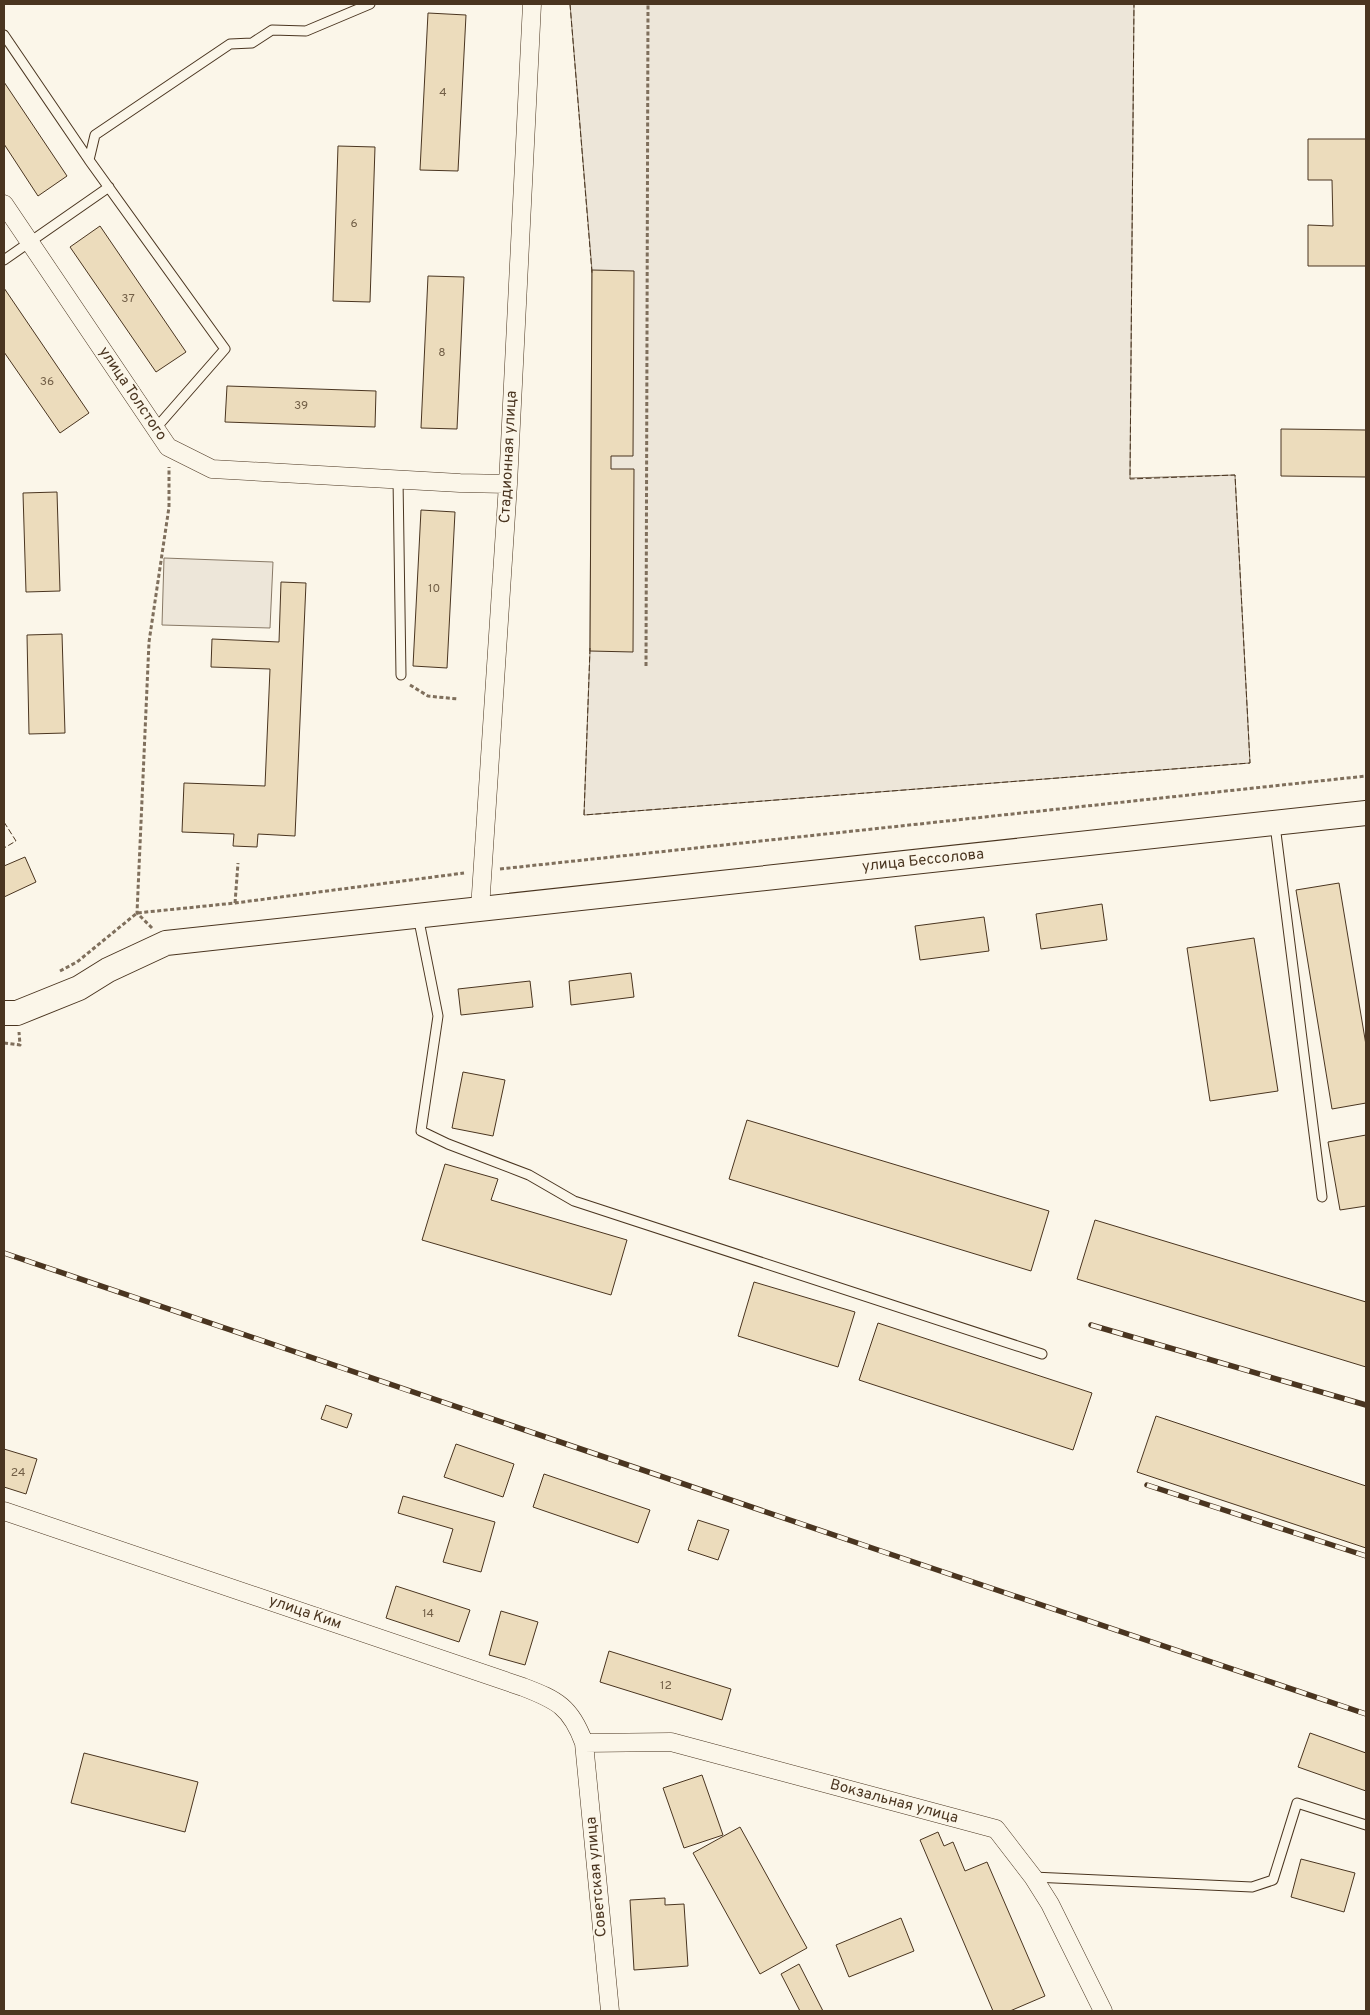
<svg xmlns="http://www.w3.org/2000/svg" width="1370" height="2015" viewBox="0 0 1370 2015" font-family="Overpass,sans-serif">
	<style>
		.green { fill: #ede6d9; stroke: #887966 }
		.building { fill: #ecdcbc; stroke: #4a3520 }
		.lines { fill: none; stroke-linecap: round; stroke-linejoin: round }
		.service-casing { stroke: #4a3520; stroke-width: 11 }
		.minor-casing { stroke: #4a3520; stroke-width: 19 }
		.secondary-casing { stroke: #4a3520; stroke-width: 26 }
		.path { stroke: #7f6f5c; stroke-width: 3; stroke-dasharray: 4 2.5; stroke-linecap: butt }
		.service { stroke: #fbf6e9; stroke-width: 9 }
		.minor { stroke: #fbf6e9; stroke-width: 18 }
		.secondary { stroke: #fbf6e9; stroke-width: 24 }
		.rail-casing { stroke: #4a3520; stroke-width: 5.5 }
		.rail { stroke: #fbf6e9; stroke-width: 4; stroke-dasharray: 11; stroke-linecap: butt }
		.fence { stroke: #4a3520; stroke-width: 1; stroke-dasharray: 6 2.5; stroke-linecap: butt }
		.labels { text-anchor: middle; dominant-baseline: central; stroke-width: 4; stroke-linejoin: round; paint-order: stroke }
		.number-label { font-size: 12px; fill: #725f47 }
		.street-label { font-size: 15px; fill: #4a3520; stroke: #fbf6e9 }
	</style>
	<rect width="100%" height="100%" fill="#fbf6e9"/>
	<!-- green -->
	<path class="green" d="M570 4H1134L1130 478 1235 475 1250 763 584 815 590 651 592 270Z
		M164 558 273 562 270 628 162 625Z"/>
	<!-- building -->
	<path class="building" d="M428 13 466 15 458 171 420 170Z
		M4 82 67 176 38 196 4 144Z
		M1308 139H1366V266H1308V225L1333 226 1332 180H1308Z
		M338 146 375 147 370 302 333 301Z
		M100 226 186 352 156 372 70 247Z
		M592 270 634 271 633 456H611V469H634L633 652 590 651Z
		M428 276 464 277 457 429 421 428Z
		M4 288 89 413 60 433 4 352Z
		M227 386 376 391 375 427 225 422Z
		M1281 429 1366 430V477L1281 476Z
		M57 492 60 591 26 592 23 493Z
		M421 510 455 512 447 668 413 666Z
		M281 582 306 583 295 836 258 834 257 847 233 846 234 834 182 832 184 783 265 786 270 669 211 667 212 639 279 642Z
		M62 634 65 733 29 734 27 635Z
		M25 857 36 882 4 897V866Z
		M1339 883 1366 1045V1103L1332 1109 1296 890Z
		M1102 904 1107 940 1041 949 1036 914Z
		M984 917 989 951 920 960 915 926Z
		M1254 938 1278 1091 1210 1101 1187 948Z
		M631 973 634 997 571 1005 569 981Z
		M530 981 533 1007 461 1015 458 989Z
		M463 1072 505 1080 493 1136 452 1128Z
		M747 1120 1049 1211 1031 1271 729 1179Z
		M1366 1135V1206L1340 1210 1328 1142Z
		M445 1164 498 1179 491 1200 627 1240 611 1295 422 1240Z
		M1095 1220 1366 1302V1367L1077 1279Z
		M754 1282 855 1312 838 1367 738 1336Z
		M878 1323 1092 1393 1073 1450 859 1380Z
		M326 1405 352 1414 347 1428 321 1419Z
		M1156 1416 1366 1486V1548L1137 1472Z
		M456 1444 514 1464 503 1497 444 1477Z
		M4 1449 37 1459 26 1494 4 1487Z
		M544 1474 650 1510 638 1543 533 1507Z
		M403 1496 495 1522 481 1572 443 1562 453 1529 398 1513Z
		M698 1520 729 1530 718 1560 688 1550Z
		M396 1586 470 1610 459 1642 386 1618Z
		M501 1611 538 1622 525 1665 489 1655Z
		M609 1651 731 1689 722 1720 600 1682Z
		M1310 1733 1366 1753V1791L1298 1767Z
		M84 1753 198 1782 185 1832 71 1803Z
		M702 1775 723 1835 684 1848 663 1788Z
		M740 1827 807 1948 760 1974 693 1853Z
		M938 1832 944 1846 953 1842 965 1871 987 1862 1045 1996 1010 2011H993L920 1840Z
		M1301 1859 1355 1873 1344 1912 1291 1897Z
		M665 1898V1905L684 1904 688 1966 634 1970 630 1900Z
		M901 1918 914 1951 849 1977 836 1945Z
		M799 1964 823 2011H800L781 1974Z"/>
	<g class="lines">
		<!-- service casing -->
		<g class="service-casing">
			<path id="service" d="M4 35 89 160 225 349 156 428
				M89 160 95 135 230 44 252 43 272 30 306 31 370 4
				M4 260 109 187
				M398 479 401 675
				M1275 825 1322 1197
				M418 916 438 1016 421 1131 448 1144 529 1175 574 1201 1042 1354
				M1033 1877 1252 1887 1273 1880 1297 1803 1366 1825"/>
		</g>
		<!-- minor casing -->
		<g class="minor-casing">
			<path id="minor" d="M4 204 168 447 212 469 460 483 508 484
				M480 909 508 484 532 4
				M4 1511 523 1687C557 1700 571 1707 584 1743L610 2011
				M584 1743 671 1742 996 1829 1033 1877 1050 1904 1103 2011"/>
		</g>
		<!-- secondary casing -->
		<g class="secondary-casing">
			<path id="secondary" d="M4 1013H17L79 988 108 970 166 943 1366 813"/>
		</g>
		<!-- path -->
		<path class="path" d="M646 666 648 4
			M410 685 428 696 458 699
			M500 869 1366 776
			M235 903 238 863
			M152 928 137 913 149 642 169 507V467
			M60 971 77 962 137 913 235 903 464 873
			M4 1043 20 1045 19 1032"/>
		<!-- service -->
		<use href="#service" class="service"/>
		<!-- minor -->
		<use href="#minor" class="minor"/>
		<!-- secondary -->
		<use href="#secondary" class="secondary"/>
		<!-- rail casing -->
		<g class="rail-casing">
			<path id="rail" d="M4 1253 881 1551 1366 1714
				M1091 1325 1366 1405
				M1147 1485 1366 1556"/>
		</g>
		<!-- rail -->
		<use href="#rail" class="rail"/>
		<!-- fence -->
		<path class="fence" d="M570 4 592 273
			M590 648 584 815 1250 763 1235 475 1130 479 1134 4
			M4 822 16 841 4 848"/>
	</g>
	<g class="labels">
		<!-- number labels -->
		<g class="number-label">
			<text x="443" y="93">4</text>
			<text x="354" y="224">6</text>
			<text x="128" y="299">37</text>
			<text x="442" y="353">8</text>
			<text x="47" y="382">36</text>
			<text x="301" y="406">39</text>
			<text x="434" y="589">10</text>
			<text x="18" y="1473">24</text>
			<text x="428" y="1614">14</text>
			<text x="666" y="1686">12</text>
		</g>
		<!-- street labels -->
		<g class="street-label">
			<text transform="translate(132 394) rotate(56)">улица Толстого</text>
			<text transform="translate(509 457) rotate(-87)">Стадионная улица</text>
			<text transform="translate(923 861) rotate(-6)">улица Бессолова</text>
			<text transform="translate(305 1613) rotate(19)">улица Ким</text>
			<text transform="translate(894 1802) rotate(15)">Вокзальная улица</text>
			<text transform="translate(597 1877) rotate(-95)">Советская улица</text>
		</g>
	</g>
	<!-- border -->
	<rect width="1370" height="2015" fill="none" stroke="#4a3520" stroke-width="10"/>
</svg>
